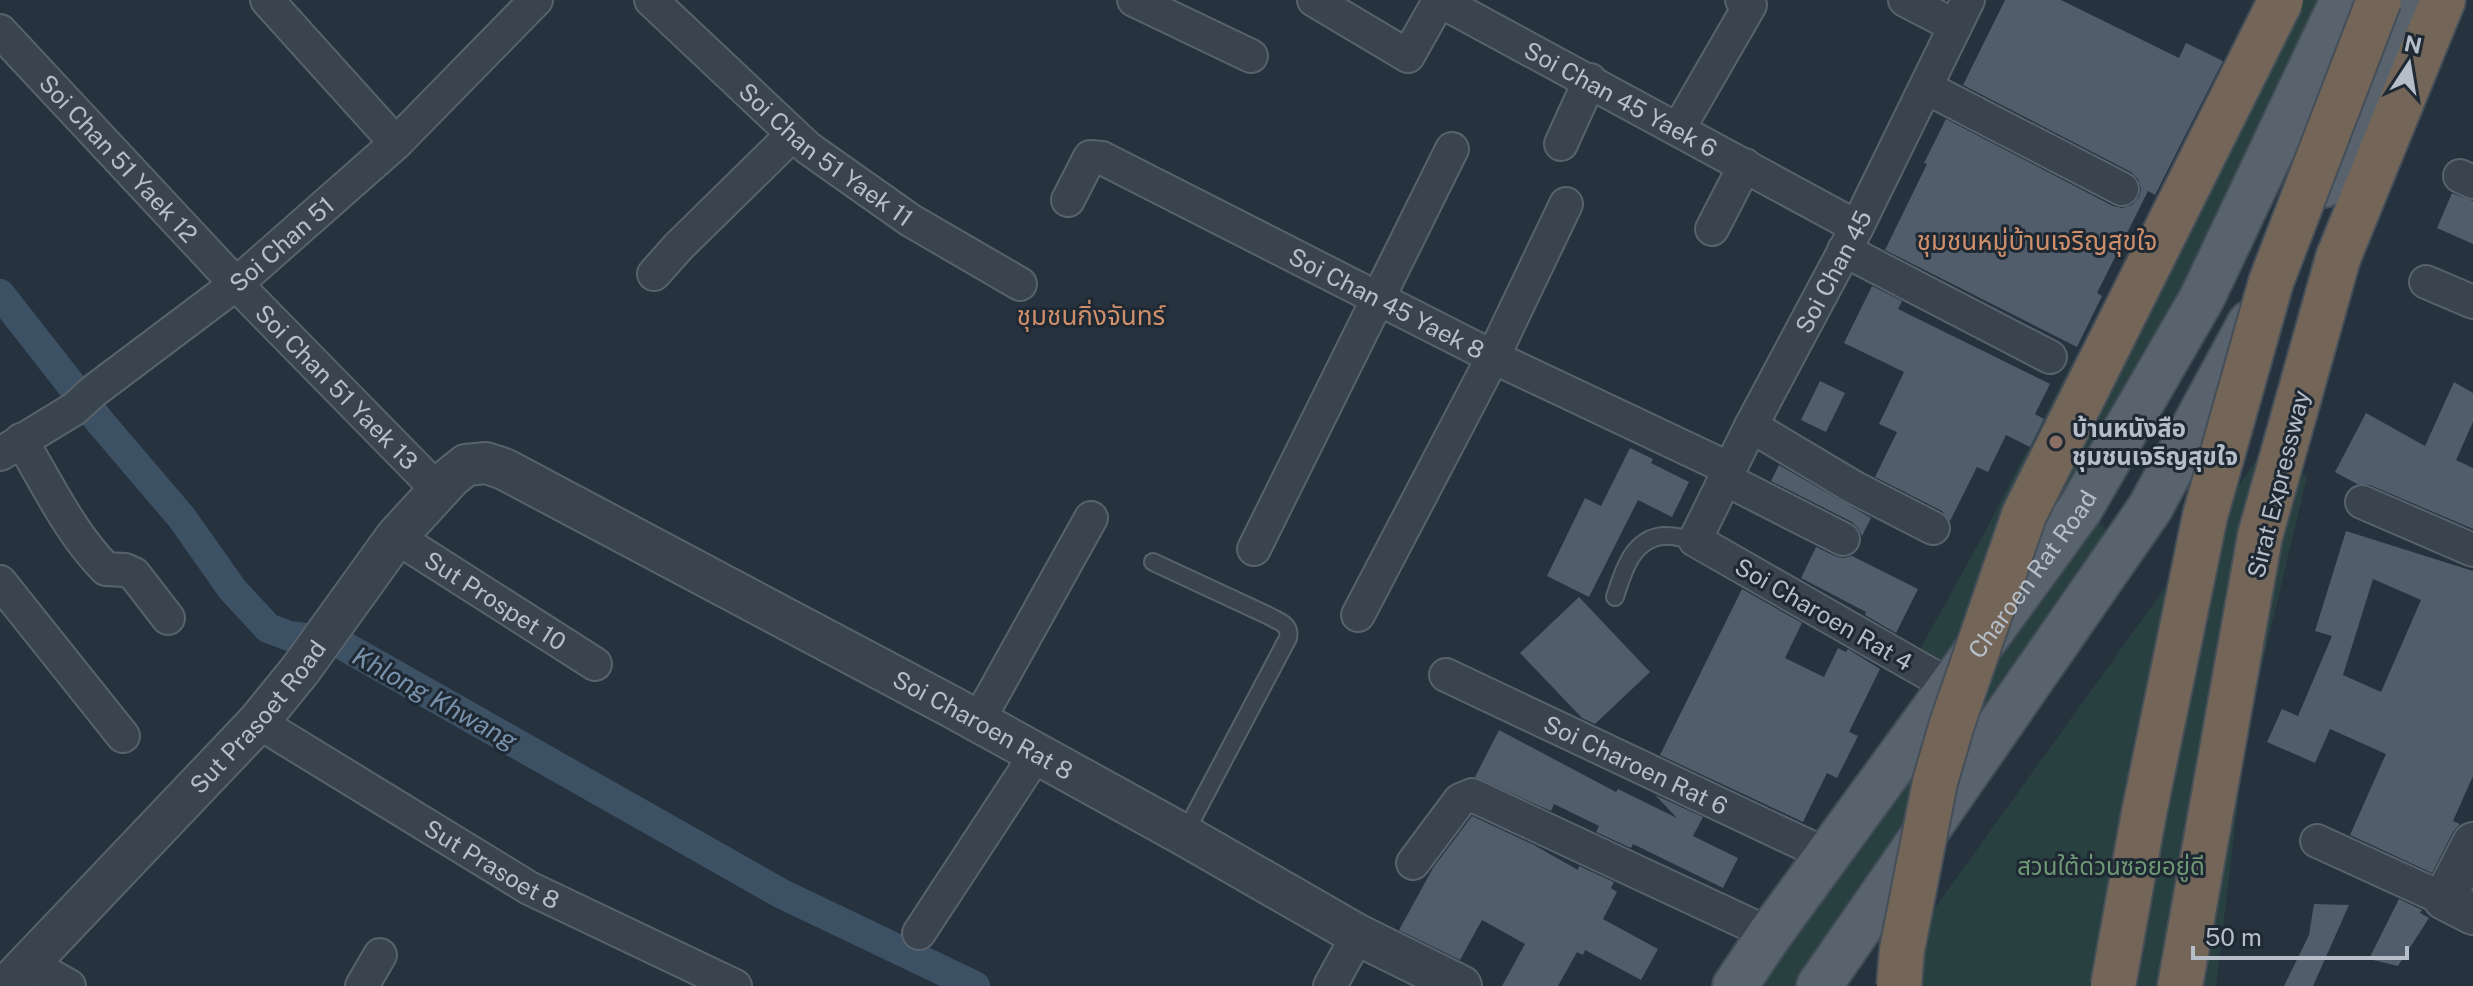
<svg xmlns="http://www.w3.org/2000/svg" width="2473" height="986" viewBox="0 0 2473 986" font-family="'Public Sans','Noto Sans Thai',sans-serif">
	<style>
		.green { fill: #294040 }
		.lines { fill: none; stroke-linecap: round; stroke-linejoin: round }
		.canal { stroke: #3d5165; stroke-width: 30 }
		.building { fill: #515d6b; fill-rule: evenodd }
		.service-casing { stroke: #58626c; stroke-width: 20 }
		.minor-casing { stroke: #58626c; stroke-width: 36 }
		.tertiary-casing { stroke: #58626c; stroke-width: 44 }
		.primary-casing { stroke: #434d57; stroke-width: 48 }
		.motorway-casing { stroke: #454f59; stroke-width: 48 }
		.service { stroke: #3a444e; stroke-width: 16 }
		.minor { stroke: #3a444e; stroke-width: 32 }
		.tertiary { stroke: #3a444e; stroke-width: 40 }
		.primary { stroke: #58636e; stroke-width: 44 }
		.motorway { stroke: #736658; stroke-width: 44 }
		.motorway-bridge-casing { stroke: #454f59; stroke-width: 48; stroke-linecap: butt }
		.motorway-bridge { stroke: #736658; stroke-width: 44 }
		.education-dot { fill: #8d6e63; stroke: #1f2933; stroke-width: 3 }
		.labels { text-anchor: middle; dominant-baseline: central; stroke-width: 6; stroke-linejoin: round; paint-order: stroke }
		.street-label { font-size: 24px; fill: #b6bfc9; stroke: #1f2933 }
		.poi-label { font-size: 24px; font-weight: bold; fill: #b6bfc9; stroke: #1f2933; text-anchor: start }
		.park-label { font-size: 24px; fill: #6f9875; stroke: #1f2933 }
		.neighbourhood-label { font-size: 26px; fill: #cf8f6b; stroke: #1f2933 }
		.water-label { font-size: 26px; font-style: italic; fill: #7891aa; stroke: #1f2933 }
	</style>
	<rect width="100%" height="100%" fill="#26323e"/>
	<!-- green -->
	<path class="green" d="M2259 0H2326L2111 434 1945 671 1919 651 1986 530Z
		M2263 451 2307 477 2247 728 2216 986H1879Z
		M2101 524 2110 535 1802 986H1757L2086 529Z"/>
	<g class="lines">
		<!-- canal -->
		<path class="canal" d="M0 294 101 423 182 518 232 589 268 628 289 636 337 642 782 894 975 986"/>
	</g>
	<!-- building -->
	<path class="building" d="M2005 0H2061L2179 58 2186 43 2223 61 2155 195 2148 191 2097 293 2102 296 2077 347 1885 250 1927 164 1924 163 1946 119 2113 206 2122 208 2132 205 2139 197 2141 189 2138 179 2131 172 1963 85Z
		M2452 193 2473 201V244L2437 228Z
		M1872 286 1902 301 1898 309 2050 384 2035 414 2044 419 2030 447 2006 435 1988 472 1977 467 1950 521 1942 511 1875 477 1897 432 1879 424 1904 372 1844 343Z
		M1820 381 1845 393 1826 432 1801 420Z
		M2454 382 2473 393V422L2456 460 2473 468V529L2370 485 2357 484 2335 472 2366 413 2425 446Z
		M1630 448 1653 459 1651 463 1689 482 1672 517 1638 500 1589 597 1547 576 1585 498 1601 506Z
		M1779 465 1871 518 1862 536 1858 528 1852 522 1771 481Z
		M2346 531 2473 571V776L2453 821 2460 824 2453 832 2432 873 2350 835 2386 754 2330 729 2315 763 2267 742 2282 709 2298 716 2332 636 2315 631ZM2373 579 2421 600 2381 692 2343 675Z
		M1816 547 1835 556 1843 558 1852 556 1918 589 1896 633 1865 615 1866 612 1801 578Z
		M1742 589 1802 623 1785 658 1824 677 1838 648 1846 652 1848 649 1880 669 1849 732 1858 736 1837 778 1827 773 1803 822 1660 755Z
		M1579 597 1650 672 1595 724 1582 718 1520 653Z
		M1499 730 1616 792 1618 789 1677 818 1655 795 1703 817 1693 836 1738 858 1723 888 1633 844 1631 848 1596 832 1599 826 1554 804 1551 811 1475 777Z
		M1472 816 1534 845 1578 870 1579 866 1614 882 1611 888 1617 892 1603 919 1658 949 1641 980 1585 950 1583 955 1577 952 1558 986H1502L1525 944 1482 920 1460 960 1399 930 1433 868Z
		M2399 899 2422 910 2420 913 2429 918 2398 966 2369 959Z
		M2314 904 2349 905 2313 986H2284L2309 935Z"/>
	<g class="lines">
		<!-- service casing -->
		<g class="service-casing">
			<path id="service" d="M1153 562 1269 616C1279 622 1291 624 1288 638L1184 835
				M1615 597C1623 572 1632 539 1663 536 1673 535 1685 539 1695 540"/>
		</g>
		<!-- minor casing -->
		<g class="minor-casing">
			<g id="minor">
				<path d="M267 0 396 143"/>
				<path id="s1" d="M651 0 808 148 910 220 1020 284"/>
				<path d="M1134 0 1251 56"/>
				<path id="s2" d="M1314 0 1408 56 1435 8 1444 3 1857 227"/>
				<path d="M1905 0 1955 26"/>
				<path id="s3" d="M0 31 236 284 438 490"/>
				<path d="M1927 88 2122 189"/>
				<path d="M1679 128 1750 5 1742 0"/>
				<path d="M1561 144 1590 80"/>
				<path d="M2460 176 2473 182"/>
				<path id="s4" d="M1068 200 1090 157 1102 158 1493 357 1730 469"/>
				<path d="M1712 229 1745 165"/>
				<path d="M1844 250 2050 357"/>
				<path d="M654 274 678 247 792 135"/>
				<path d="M2426 282 2473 302"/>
				<path d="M1751 426 1855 488 1933 528"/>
				<path d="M21 440C47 483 70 533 106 569L125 570 134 574 168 618"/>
				<path id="s5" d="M0 454 74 409 95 390 236 284 396 143 536 0"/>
				<path d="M1725 479 1843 539"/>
				<path d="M2362 502 2473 550"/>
				<path id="s6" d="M396 537 595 664"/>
				<path d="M1254 549 1452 149"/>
				<path d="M0 582 123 736"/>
				<path d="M1358 615 1493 357 1566 204"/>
				<path id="s7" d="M1446 675 1827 855"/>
				<path id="s8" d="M1952 687 1695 540 1751 426 1857 227 1968 0"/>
				<path d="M978 721 1091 518"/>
				<path id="s9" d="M258 722 529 888 735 986"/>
				<path d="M2317 841 2444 899"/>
				<path d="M1413 863 1460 800 1472 795 1770 934"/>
				<path d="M919 933 1037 753"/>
				<path d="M28 963 69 986"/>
				<path d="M362 986 380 955"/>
				<path d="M1330 986 1358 935"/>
			</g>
		</g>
		<!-- tertiary casing -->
		<g class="tertiary-casing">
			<g id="tertiary">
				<path d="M2473 843 2444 899 2473 914"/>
				<path id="s10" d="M7 986 258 722 301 669 396 537 451 477 466 465 486 463 504 469 952 707 1184 835 1358 935 1461 986"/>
			</g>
		</g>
		<!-- primary casing -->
		<g class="primary-casing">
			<g id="primary">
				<path d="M2324 185 2423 0"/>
				<path id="s11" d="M1735 986 1770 934 2080 509 2202 298 2343 0"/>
				<path d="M1819 986 2150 508 2250 323"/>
			</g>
		</g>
		<!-- motorway casing -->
		<g class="motorway-casing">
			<path id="motorway" d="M2180 986 2260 536 2338 258 2443 0"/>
		</g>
		<!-- service -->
		<use href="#service" class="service"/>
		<!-- minor -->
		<use href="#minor" class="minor"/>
		<!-- tertiary -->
		<use href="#tertiary" class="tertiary"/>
		<!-- primary -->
		<use href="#primary" class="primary"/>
		<!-- motorway -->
		<use href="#motorway" class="motorway"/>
		<!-- motorway-bridge casing -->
		<g class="motorway-bridge-casing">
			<path id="motorway-bridge" d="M1899 986 1902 950 1935 782 1952 724 2024 515 2281 0
				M2113 986 2144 813 2205 516 2271 282 2379 0"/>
		</g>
		<!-- motorway-bridge -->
		<use href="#motorway-bridge" class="motorway-bridge"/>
	</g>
	<!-- markers -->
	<circle class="education-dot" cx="2056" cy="442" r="8"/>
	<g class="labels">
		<!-- street labels -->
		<g class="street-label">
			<text stroke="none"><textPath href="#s2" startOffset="376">Soi Chan 45 Yaek 6</textPath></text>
			<text stroke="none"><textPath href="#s1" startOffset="234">Soi Chan 51 Yaek 11</textPath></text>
			<text stroke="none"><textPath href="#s3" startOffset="174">Soi Chan 51 Yaek 12</textPath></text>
			<text stroke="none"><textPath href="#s5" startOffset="352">Soi Chan 51</textPath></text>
			<text stroke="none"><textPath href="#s8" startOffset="598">Soi Chan 45</textPath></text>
			<text stroke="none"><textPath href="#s4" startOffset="380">Soi Chan 45 Yaek 8</textPath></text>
			<text stroke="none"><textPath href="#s3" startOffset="490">Soi Chan 51 Yaek 13</textPath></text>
			<text transform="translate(2278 484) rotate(-76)">Sirat Expressway</text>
			<text stroke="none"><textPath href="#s11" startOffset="508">Charoen Rat Road</textPath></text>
			<text stroke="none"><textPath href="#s6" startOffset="118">Sut Prospet 10</textPath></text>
			<text transform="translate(1824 614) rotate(30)">Soi Charoen Rat 4</text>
			<text stroke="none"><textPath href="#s10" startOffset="368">Sut Prasoet Road</textPath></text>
			<text stroke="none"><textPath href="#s10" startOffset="1278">Soi Charoen Rat 8</textPath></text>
			<text stroke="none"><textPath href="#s7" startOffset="210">Soi Charoen Rat 6</textPath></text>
			<text stroke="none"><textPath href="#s9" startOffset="274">Sut Prasoet 8</textPath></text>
		</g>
		<!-- poi labels -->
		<g class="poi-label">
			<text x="2072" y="428">บ้านหนังสือ<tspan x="2072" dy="28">ชุมชนเจริญสุขใจ</tspan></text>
		</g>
		<!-- park labels -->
		<g class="park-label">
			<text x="2111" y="866">สวนใต้ด่วนซอยอยู่ดี</text>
		</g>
		<!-- neighbourhood labels -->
		<g class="neighbourhood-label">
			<text x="2037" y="240">ชุมชนหมู่บ้านเจริญสุขใจ</text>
			<text x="1091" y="315">ชุมชนกิ่งจันทร์</text>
		</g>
		<!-- water labels -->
		<g class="water-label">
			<text transform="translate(435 698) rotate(29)">Khlong Khwang</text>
		</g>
	</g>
	<!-- north arrow -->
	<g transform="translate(2409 64) rotate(12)" stroke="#1f2933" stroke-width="6" paint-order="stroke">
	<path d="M0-6L14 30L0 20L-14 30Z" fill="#b6bfc9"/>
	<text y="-12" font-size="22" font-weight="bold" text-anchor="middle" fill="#b6bfc9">N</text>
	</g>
	<!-- scale -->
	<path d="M2193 946v12h214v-12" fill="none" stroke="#b6bfc9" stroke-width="4"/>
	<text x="2205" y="946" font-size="24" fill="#b6bfc9" stroke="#1f2933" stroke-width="6" paint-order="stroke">50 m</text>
</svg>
